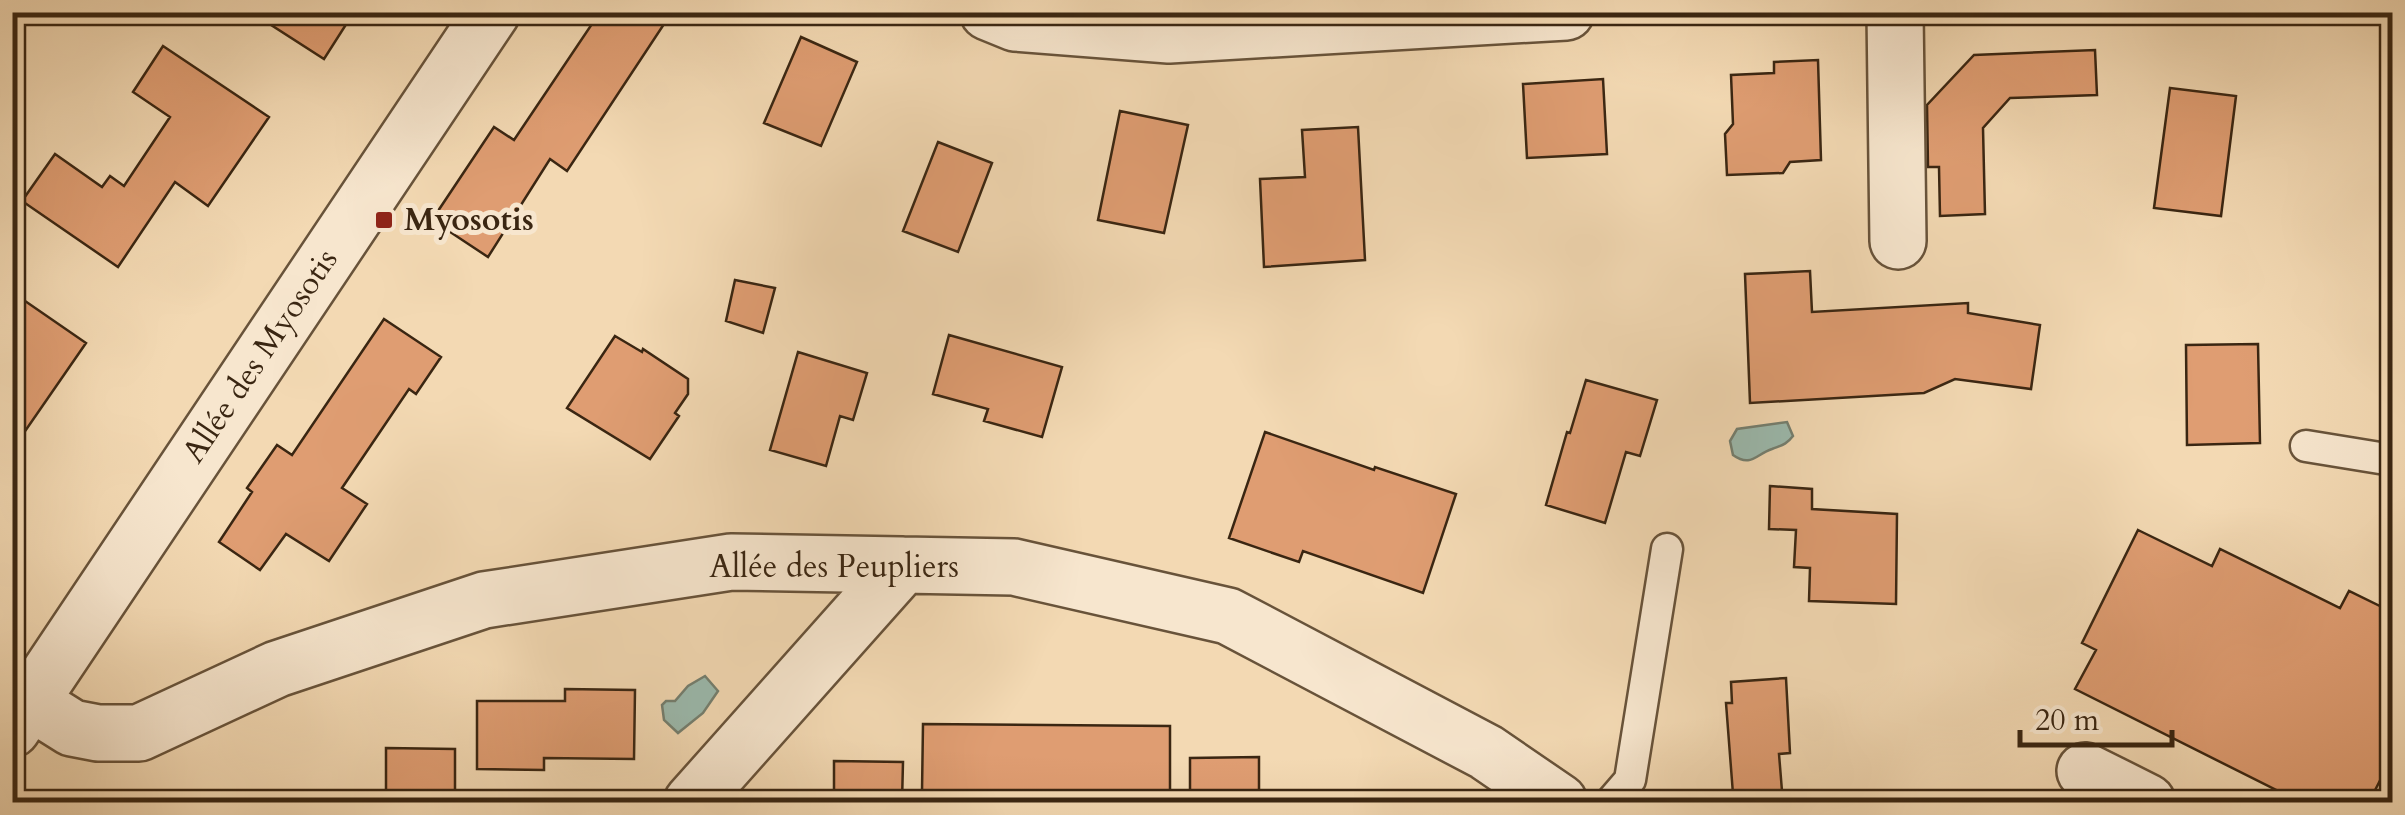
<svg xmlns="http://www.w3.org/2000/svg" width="2405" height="815" viewBox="0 0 2405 815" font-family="Cardo,serif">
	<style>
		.water { fill: #9bbaae; stroke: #747f70; stroke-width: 2.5 }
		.building { fill: #df9d72; stroke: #3a2612; stroke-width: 2.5 }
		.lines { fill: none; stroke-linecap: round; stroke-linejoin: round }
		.lane-casing { stroke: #68533a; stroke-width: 35 }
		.street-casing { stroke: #68533a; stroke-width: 60 }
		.lane { stroke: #f7e6ce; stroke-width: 30 }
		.street { stroke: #f7e6ce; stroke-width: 55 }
		.poi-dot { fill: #8f2418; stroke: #f7e6ce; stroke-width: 4 }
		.labels { text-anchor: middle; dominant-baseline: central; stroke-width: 10; stroke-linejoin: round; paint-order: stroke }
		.poi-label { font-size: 32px; font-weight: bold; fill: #3a2612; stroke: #f7e6ce; text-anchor: start }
		.street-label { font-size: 32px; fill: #3a2612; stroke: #f7e6ce }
	</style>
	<rect width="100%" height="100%" fill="#f3d9b3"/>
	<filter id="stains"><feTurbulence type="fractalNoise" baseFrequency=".002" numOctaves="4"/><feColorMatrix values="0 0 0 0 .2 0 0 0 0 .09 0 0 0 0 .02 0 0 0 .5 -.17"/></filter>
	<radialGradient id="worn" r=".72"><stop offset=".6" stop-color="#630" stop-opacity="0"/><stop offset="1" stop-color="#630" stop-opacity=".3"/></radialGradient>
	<!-- water -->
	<path class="water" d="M1787 422 1793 436C1786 445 1782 445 1772 449 1756 454 1751 468 1733 455L1730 441 1737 429Z
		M705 676 718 691 703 713 678 733 664 720 662 705 666 701H675L688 686Z"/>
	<!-- building -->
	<path class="building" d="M251 12H354L324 59Z
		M600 12H672L567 171 550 159 488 257 432 220 494 127 514 140Z
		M801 37 857 62 821 146 764 123Z
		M163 46 269 117 208 206 175 182 118 267 22 201 55 154 102 187 110 176 124 186 170 117 133 92Z
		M2095 50 2097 95 2010 98 1983 128 1985 214 1940 216 1939 167H1928L1927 105 1974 55Z
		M1818 60 1821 160 1790 162 1783 173 1727 175 1725 134 1733 124 1731 75 1774 73V62Z
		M1603 79 1607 154 1527 158 1523 84Z
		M2170 88 2236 96 2221 216 2154 208Z
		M1120 111 1188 125 1164 233 1098 220Z
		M1358 127 1365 260 1264 267 1260 179 1305 177 1302 130Z
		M938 142 992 163 958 252 903 231Z
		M1810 271 1812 312 1968 303V313L2040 325 2031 389 1955 379 1924 393 1750 403 1745 274Z
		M735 280 775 288 763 333 726 321Z
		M12 292 86 343 12 450Z
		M384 319 441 357 416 394 409 389 342 488 367 504 329 561 286 534 260 570 219 542 252 492 247 488 277 445 292 455Z
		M949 335 1062 367 1042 437 984 421 988 409 933 394Z
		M615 336 642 352 643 349 688 379V394L675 413 679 416 650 459 567 408Z
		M2258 344 2260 443 2187 445 2186 345Z
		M798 352 867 373 853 420 840 416 826 466 770 450Z
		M1586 380 1657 400 1640 456 1626 452 1605 523 1546 505 1567 432 1570 433Z
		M1265 432 1374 470 1375 467 1456 494 1423 593 1303 551 1299 562 1229 538Z
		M1770 486 1812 489V509L1897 514 1896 604 1809 601 1810 568 1794 567 1796 530 1769 529Z
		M2138 530 2212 566 2220 549 2340 608 2349 591 2392 612V757L2369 802H2300L2075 689 2096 650 2082 643Z
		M1786 678 1790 753 1779 754 1782 791 1733 794 1726 703H1732L1731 682Z
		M565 689 635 690 634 759 544 758V770L477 769V701H565Z
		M923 724 1170 726V795L922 792Z
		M386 748 455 749V802H386Z
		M1259 757V802H1190V758Z
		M834 761 903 762 902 802H834Z"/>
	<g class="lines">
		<!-- lane casing -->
		<g class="lane-casing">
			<path id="lane" d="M2306 446 2392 460
				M1611 802 1630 780 1667 549"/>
		</g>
		<!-- street casing -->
		<g class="street-casing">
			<path id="street" d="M988 12 1015 23 1169 35 1566 12
				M1895 12 1898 241
				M29 701 72 728 98 733H139L277 669 484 600 731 562 1014 567 1228 616 1486 752 1559 802
				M12 729 492 12
				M2085 771 2147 802
				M692 802 903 565"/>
		</g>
		<!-- lane -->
		<use href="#lane" class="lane"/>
		<!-- street -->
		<use href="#street" class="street"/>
	</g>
	<!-- markers -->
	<rect class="poi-dot" x="374" y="210" width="20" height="20" rx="5"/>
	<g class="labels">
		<!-- poi labels -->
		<g class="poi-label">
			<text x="404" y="220">Myosotis</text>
		</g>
		<!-- street labels -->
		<g class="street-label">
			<text transform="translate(260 356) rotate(-56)">Allée des Myosotis</text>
			<text x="834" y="567">Allée des Peupliers</text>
		</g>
	</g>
	<!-- margin -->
	<rect width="2405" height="815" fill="none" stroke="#f3d9b3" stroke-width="50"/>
	<rect x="15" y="15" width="2375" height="785" fill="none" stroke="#3a2612" stroke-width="5"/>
	<rect x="25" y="25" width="2355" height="765" fill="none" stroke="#3a2612" stroke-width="2.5"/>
	<!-- scale -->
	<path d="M2020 730v15h152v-15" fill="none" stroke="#3a2612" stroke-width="5"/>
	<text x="2035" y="730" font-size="30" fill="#3a2612" stroke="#f7e6ce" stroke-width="8" paint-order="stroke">20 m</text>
	<rect width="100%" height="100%" filter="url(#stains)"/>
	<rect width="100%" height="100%" fill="url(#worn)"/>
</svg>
